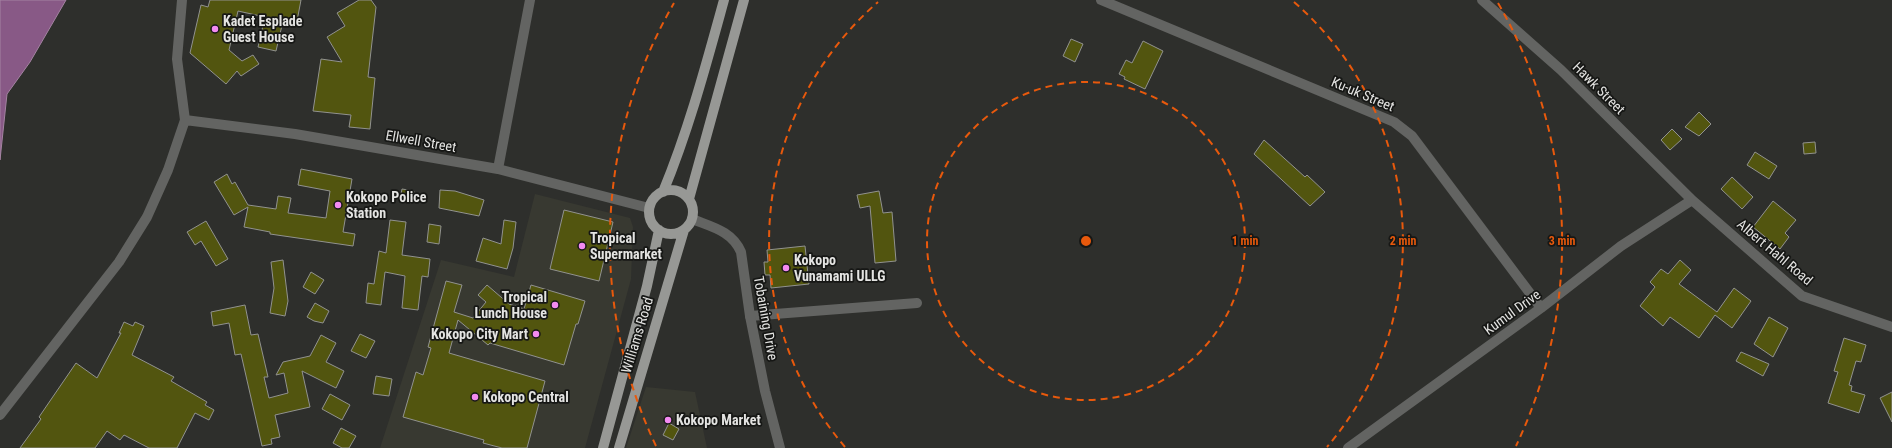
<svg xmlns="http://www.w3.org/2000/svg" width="1892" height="448" viewBox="0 0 1892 448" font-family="'Roboto Condensed',sans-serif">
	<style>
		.built { fill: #383931 }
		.water { fill: #885986; stroke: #a483a2 }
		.building { fill: #52550f; stroke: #91928f }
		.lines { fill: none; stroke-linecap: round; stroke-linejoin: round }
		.minor { stroke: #636462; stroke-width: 10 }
		.tertiary { stroke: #636462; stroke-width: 10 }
		.primary { stroke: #979895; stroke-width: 10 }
		.ring { fill: none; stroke: #e8590c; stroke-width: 2; stroke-dasharray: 7 5 }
		.poi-dot { fill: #f38af1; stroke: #161715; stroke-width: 1.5 }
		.labels { text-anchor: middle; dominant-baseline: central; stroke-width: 3.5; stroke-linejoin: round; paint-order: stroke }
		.poi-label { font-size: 14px; font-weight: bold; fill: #e4e4e2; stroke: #161715; text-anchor: start }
		.street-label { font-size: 14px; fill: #e4e4e2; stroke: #161715 }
		.centre { fill: #e8590c; stroke: #161715; stroke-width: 2 }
		.ring-label { font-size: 12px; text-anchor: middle; font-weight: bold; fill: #e8590c; stroke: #161715; stroke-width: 3.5; stroke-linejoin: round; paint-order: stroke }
	</style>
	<rect width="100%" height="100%" fill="#2e2f2c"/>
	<!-- built -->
	<path class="built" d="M535 194 630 218 633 227 631 279 585 448H380L441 260 514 277Z
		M646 387 695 392 707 448H626Z"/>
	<!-- water -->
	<path class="water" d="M0 0H66L30 62 7 94 0 160Z"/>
	<!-- building -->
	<path class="building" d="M210 0H301L297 21 287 18 286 22 283 21 276 51 258 47 265 17 238 11 229 50 242 61 253 55 259 64 241 76 237 71 226 84 190 53 201 5 208 7Z
		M359 0H371L376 7 368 77 375 78 370 129 349 127 351 115 313 111 321 59 342 62 327 37 345 26 337 13Z
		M1071 39 1083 44 1075 62 1063 56Z
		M1143 41 1163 51 1145 89 1124 79 1125 77 1119 74 1126 60 1132 63Z
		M1699 112 1711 124 1699 136 1685 127Z
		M1672 129 1682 139 1670 150 1661 140Z
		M1264 140 1305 177 1307 175 1325 192 1310 206 1254 154Z
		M1815 142 1816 153 1804 154 1803 143Z
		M1755 152 1777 166 1769 179 1747 165Z
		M301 169 352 179 343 232 355 234 353 246 270 234V232L244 227 248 207 234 215 214 182 227 174 232 184 235 182 248 205 276 209 278 196 291 198 288 213 326 218 330 191 298 185Z
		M1732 177 1753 197 1742 209 1721 189Z
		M402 189 414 191 411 203 400 200Z
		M440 190 455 191 484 200 479 216 439 208Z
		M879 191 883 213 892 212 896 261 875 263 870 206 860 208 857 195Z
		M1773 201 1796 220 1785 233 1789 237 1780 249 1753 227Z
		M564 210 613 222 599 281 550 269Z
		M390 220 406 222 402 255 430 259 428 277 422 276 418 310 402 308 405 276 385 272 381 305 366 303 368 283 374 284 379 251 386 253Z
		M504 220 516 222 513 248 507 269 476 261 483 238 501 244Z
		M206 221 228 259 216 266 201 241 195 245 187 232Z
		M429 224 441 226 439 244 427 242Z
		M805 246 809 284 771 288 770 275H765L764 262H768L767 250Z
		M283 260 288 301 285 316 270 313 274 288 271 262Z
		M1680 260 1691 270 1679 284 1717 312 1734 288 1751 301 1732 328 1715 315 1699 338 1670 317 1663 326 1640 306 1655 287 1650 282 1661 269 1668 274Z
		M311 272 324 280 315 294 303 287Z
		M446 281 462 285 454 312 473 318 486 302 478 295 487 285 509 304 524 309 531 285 585 301 578 324H576L564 365 490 343 488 345 458 320 449 353 545 381 527 448H502L483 443 484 440 403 417 416 372 423 375 431 348 428 347Z
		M315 303 329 311 323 323 314 321 307 317Z
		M245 305 251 335 258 334 268 377H264L269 398 288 393 284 373 276 375 283 362 310 356 321 335 336 343 326 362 344 371 336 388 302 371 310 407 275 415 280 437 271 439 272 444 262 446 241 354 235 355 229 323 213 326 211 312Z
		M1769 317 1788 328 1773 357 1754 344Z
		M124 322 133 326 135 322 144 326 132 355 174 377 171 381 207 402 205 405 214 410 209 420 195 413 177 448H149L124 435 120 440 107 431 95 448H20L41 419 39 417 76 363 97 378 121 333H119Z
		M360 334 375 341 366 358 351 351Z
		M1844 338 1866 345 1861 362 1856 361 1849 385 1852 386 1851 391 1865 395 1859 413 1828 403 1838 372 1834 371Z
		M1741 352 1769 364 1763 376 1736 361Z
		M376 376 392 379 389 396 373 394Z
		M1892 392V422L1880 398Z
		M330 394 350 405 342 420 322 409Z
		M669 423 679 429 673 440 663 435Z
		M341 428 356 436 349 448H342L333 443Z"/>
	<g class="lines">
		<!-- minor -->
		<path class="minor" d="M1101 0 1394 122 1412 136 1541 308
			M1482 0 1561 70 1692 200 1802 296 1892 327
			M185 120 295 134 498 169 649 208
			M498 169 530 0
			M750 316 917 303
			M0 415 119 262 147 217 168 170 185 120 177 59 182 0
			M1348 448 1541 308 1621 246 1692 200"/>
		<!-- tertiary -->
		<path class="tertiary" d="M692 219C712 227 732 231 741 252L750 316 765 391 780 448"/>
		<!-- primary -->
		<path class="primary" d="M649 212a22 22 0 1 1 44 0a22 22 0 1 1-44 0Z
			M663 192C689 129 706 65 724 0
			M689 199 744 0
			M603 448 647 286 659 230
			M619 448 684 230"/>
	</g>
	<!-- distance rings -->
	<g class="ring">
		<circle cx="1086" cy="241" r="159"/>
		<path d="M845 447A317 317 0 0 1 878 2M1294 2A317 317 0 0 1 1327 447"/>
		<path d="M656 446A476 476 0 0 1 674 3M1498 3A476 476 0 0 1 1516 446"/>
	</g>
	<!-- markers -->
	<g class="poi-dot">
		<circle cx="215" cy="29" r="4"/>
		<circle cx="338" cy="205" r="4"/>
		<circle cx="582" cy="246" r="4"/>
		<circle cx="786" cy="268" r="4"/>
		<circle cx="555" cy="305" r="4"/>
		<circle cx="536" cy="334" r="4"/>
		<circle cx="475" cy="397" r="4"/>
		<circle cx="668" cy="420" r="4"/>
	</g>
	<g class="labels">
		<!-- poi labels -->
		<g class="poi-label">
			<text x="223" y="21">Kadet Esplade<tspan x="223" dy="16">Guest House</tspan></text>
			<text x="346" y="197">Kokopo Police<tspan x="346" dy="16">Station</tspan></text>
			<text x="590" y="238">Tropical<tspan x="590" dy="16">Supermarket</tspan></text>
			<text x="794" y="260">Kokopo<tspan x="794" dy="16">Vunamami ULLG</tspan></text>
			<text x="547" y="297" text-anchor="end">Tropical<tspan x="547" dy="16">Lunch House</tspan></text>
			<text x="528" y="334" text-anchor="end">Kokopo City Mart</text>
			<text x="483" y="397">Kokopo Central</text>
			<text x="676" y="420">Kokopo Market</text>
		</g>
		<!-- street labels -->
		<g class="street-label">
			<text transform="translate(1599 88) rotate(45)">Hawk Street</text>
			<text transform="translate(1363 94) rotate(23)">Ku-uk Street</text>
			<text transform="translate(421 141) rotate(10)">Ellwell Street</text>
			<text transform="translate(1775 252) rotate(40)">Albert Hahl Road</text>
			<text transform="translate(1512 312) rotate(-36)">Kumul Drive</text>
			<text transform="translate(766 318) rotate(80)">Tobaining Drive</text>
			<text transform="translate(637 335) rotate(-73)">Williams Road</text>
		</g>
	</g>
	<circle cx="1086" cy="241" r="6" class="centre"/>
	<g class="ring-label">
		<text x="1245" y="245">1 min</text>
		<text x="1403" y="245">2 min</text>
		<text x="1562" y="245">3 min</text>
	</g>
</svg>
